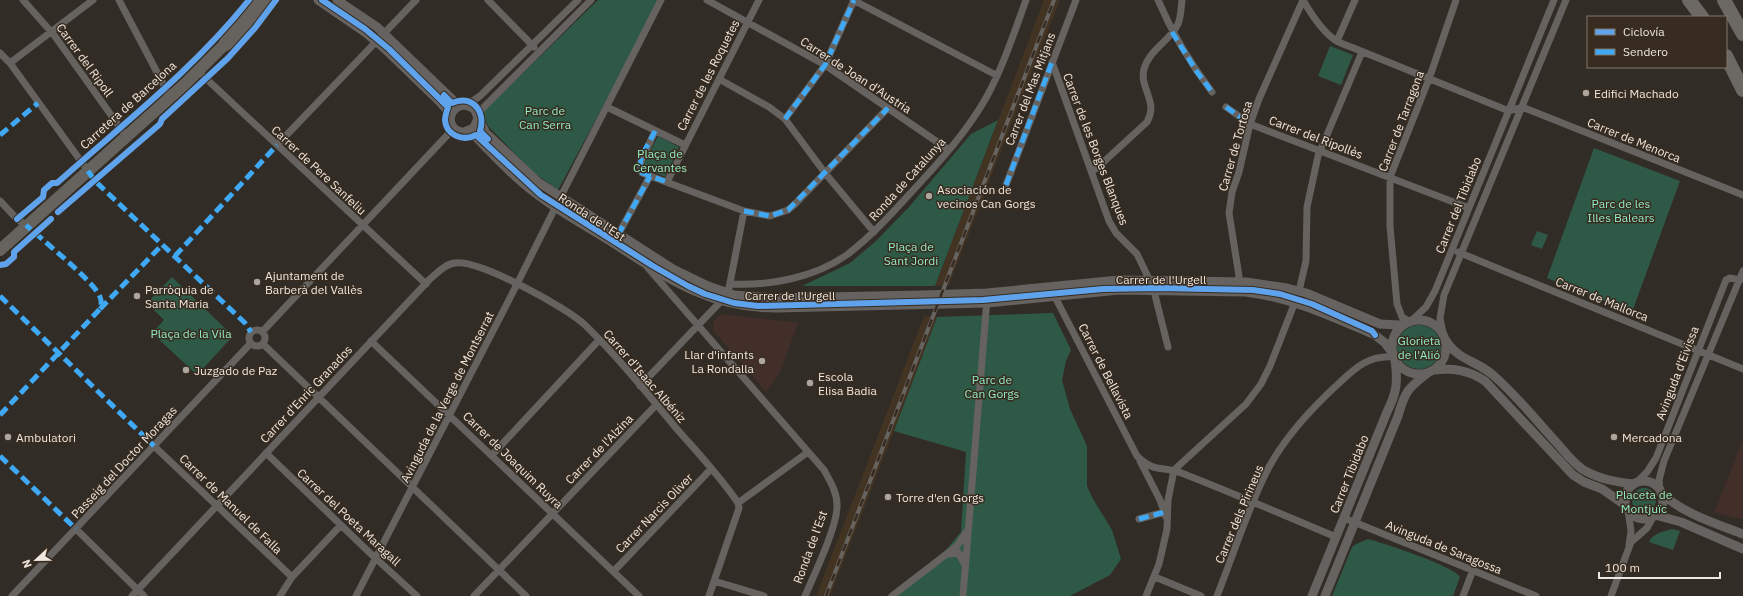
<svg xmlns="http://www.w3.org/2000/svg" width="1743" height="596" viewBox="0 0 1743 596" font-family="'IBM Plex Sans',sans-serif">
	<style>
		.built { fill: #423323 }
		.education { fill: #422f2a }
		.green { fill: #2e5946 }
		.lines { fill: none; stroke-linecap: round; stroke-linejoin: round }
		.minor { stroke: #65625f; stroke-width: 7 }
		.tertiary { stroke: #65625f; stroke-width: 9 }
		.primary { stroke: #66625d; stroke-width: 12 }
		.motorway { stroke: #6c6863; stroke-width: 14 }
		.rail-casing { stroke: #67635f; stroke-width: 4 }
		.rail { stroke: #382c20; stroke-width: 2.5; stroke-dasharray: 8; stroke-linecap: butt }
		.quiet { stroke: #3fa9f5; stroke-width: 5; stroke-dasharray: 10 5; stroke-linecap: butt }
		.cycleway-casing { stroke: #382c20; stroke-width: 8 }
		.cycleway { stroke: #60a3ed; stroke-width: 6 }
		.poi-dot { fill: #ada69e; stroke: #382c20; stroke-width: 1.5 }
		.labels { text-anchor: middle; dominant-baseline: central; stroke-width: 3; stroke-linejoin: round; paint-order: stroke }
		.street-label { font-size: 12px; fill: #efe7df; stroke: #382c20 }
		.poi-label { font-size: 12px; fill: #efe7df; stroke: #382c20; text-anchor: start }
		.park-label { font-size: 12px; fill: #91ebc4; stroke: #382c20 }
	</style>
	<rect width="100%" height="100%" fill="#322c26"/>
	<!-- built -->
	<path class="built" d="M1044 0H1060L949 285 935 286Z
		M924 316 937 317 894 431 830 596H816Z"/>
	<!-- education -->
	<path class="education" d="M721 314 798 323 780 372 766 392 713 330 714 321Z
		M1743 440V519L1735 518 1714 512Z"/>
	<!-- green -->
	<path class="green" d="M598 0H660L558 190 533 172 488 126 482 113Z
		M1330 46 1353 55 1341 85 1318 76Z
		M998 120 935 286H802L850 263 876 241 909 207 971 134Z
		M658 136 679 147 665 177 645 168 644 164Z
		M1594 148 1680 181 1632 312 1547 278Z
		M1537 231 1548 235 1542 249 1531 245Z
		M172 277 233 336 197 375 152 333 164 320 147 303Z
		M1053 313 1071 350 1066 361 1062 380 1070 409 1087 446V486L1093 499 1112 530 1121 559 1110 575 1070 596H887L945 551 961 532 966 452 894 431 937 317Z
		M1397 347a22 22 0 1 1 44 0a22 22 0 1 1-44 0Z
		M1632 500a12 12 0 1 1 24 0a12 12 0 1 1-24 0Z
		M1672 529 1680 531 1673 550 1649 542C1653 533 1663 532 1672 529Z
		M1368 539C1383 543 1454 566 1460 577L1453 596H1332L1352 547 1356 544Z"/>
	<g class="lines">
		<!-- minor -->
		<path class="minor" d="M23 0 54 35 126 136
			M119 0 170 97
			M488 0 534 47
			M707 0 825 65 949 150
			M853 0 996 75
			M1158 0C1172 33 1190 63 1212 92
			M1303 0C1311 14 1321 30 1335 40 1341 44 1349 46 1356 49L1509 111 1522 107 1743 195
			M1337 41 1355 0
			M0 53 10 63 88 171
			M1052 62 1109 221 1116 233 1137 254 1150 281
			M10 63 93 0
			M198 71 426 284
			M719 79 769 107 785 119 825 173 874 232
			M467 105 480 96 578 0
			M607 107 685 145
			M1226 107 1250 124 1469 208
			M477 114 591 0
			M785 119 825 65 854 0
			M655 131 640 164 642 173 744 211 770 216 788 210 795 204 888 108
			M277 145 416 0
			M1092 171 1097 168 1147 122C1159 102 1139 88 1144 69 1149 50 1170 41 1178 24 1181 17 1181 8 1182 0
			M667 182 759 0
			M1006 185 1076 0
			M560 198 661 0
			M0 201 17 219 26 225
			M618 235 650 176
			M1458 252 1743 369
			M648 268 824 470C830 481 837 492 837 505 838 525 814 575 805 596
			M1237 282 1239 276 1229 213 1232 192 1239 172 1250 124 1259 99 1303 0
			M730 284C769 286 815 278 848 254 874 234 895 210 917 186 943 158 967 131 986 98 1003 67 1014 33 1026 0
			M729 288 744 211
			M1154 291 1168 347
			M1299 291 1306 261 1307 207 1318 156 1362 52
			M1055 297 1137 456C1155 474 1163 465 1184 474 1235 494 1286 516 1336 537
			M1412 320 1426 307 1435 291 1554 0
			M1409 321 1402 317 1397 304 1390 226V177L1429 79 1456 0
			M249 338a8 8 0 1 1 16 0a8 8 0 1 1-16 0Z
			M262 332 454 128
			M1443 333 1440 318 1444 295 1566 0
			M371 341 639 596
			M263 344 526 596
			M640 386 724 298
			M154 446 292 577
			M266 453 371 554 417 596
			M492 455 599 340
			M1140 461 1160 500 1166 517
			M1636 483 1647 472 1656 458 1726 280 1730 278 1740 280
			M1660 490 1659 480 1664 461 1743 271
			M738 503 808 452
			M1628 510 1631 531 1629 545
			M1344 518 1536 596
			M1139 519 1165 512
			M76 529 144 596
			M950 554 958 552 965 565
			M614 571 711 469
			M1155 577 1201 596
			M714 581 764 596
			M12 596 250 344
			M132 596 430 279C437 273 445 264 455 263 479 259 567 308 585 325 618 357 647 393 676 428 697 452 720 476 738 503
			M280 596 292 577 341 525
			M356 596 513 292 556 206
			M474 596 656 405
			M709 596 739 508 738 503
			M892 596 957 546 967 531
			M963 596 987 299
			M1146 596 1159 564 1167 529 1168 500 1174 470 1246 404 1261 384 1270 366 1295 302
			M1217 596C1234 553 1248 507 1269 467 1286 436 1312 408 1337 385 1355 368 1368 355 1394 357
			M1463 596 1473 570
			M1611 596 1631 542 1647 528 1653 517"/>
		<!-- tertiary -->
		<path class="tertiary" d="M318 0 366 33 384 48 441 103 451 115
			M337 0 377 27 454 101 464 105
			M478 118 486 133 538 182 673 269 708 286 734 295 776 298 922 295 987 293 1119 280 1246 282 1287 288 1306 293 1380 324 1399 325 1406 323
			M464 132 474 128 478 118 475 110C457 94 440 122 458 131 463 133 469 134 474 135 490 152 506 169 524 184 550 206 581 223 610 241 666 277 706 308 776 308L987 303 1119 290 1245 292C1291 297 1333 317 1375 335L1385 343 1394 355
			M1392 347a27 27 0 1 1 54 0a27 27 0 1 1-54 0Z
			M1445 339C1458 361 1476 360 1493 375 1516 395 1536 420 1556 442 1564 451 1572 462 1582 469 1598 479 1616 482 1634 484
			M1434 370C1454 368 1468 370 1485 381L1573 475 1584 482 1602 489 1625 505
			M1625 500a19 19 0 1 1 38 0a19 19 0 1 1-38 0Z
			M1661 493C1684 514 1714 523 1743 534
			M1655 515 1681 522 1743 549
			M1312 596 1387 412C1397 392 1398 382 1395 360
			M1325 596 1398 416C1405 391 1408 388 1429 372"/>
		<!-- primary -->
		<path class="primary" d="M225 42 232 30 257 0
			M0 250 185 84 222 47 236 39 267 0"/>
		<!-- motorway -->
		<path class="motorway" d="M1689 0 1702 17
			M1724 0 1743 34
			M1726 56 1743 90"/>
		<!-- rail casing -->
		<g class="rail-casing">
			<path id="rail" d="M826 596 1054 0"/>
		</g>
		<!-- rail -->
		<use href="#rail" class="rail"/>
		<!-- quiet -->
		<path class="quiet" d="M1172 32 1197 72 1212 92
			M1226 107 1250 124
			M785 119 825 65 854 0
			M655 131C650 143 635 160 642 173L667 182
			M0 135 38 103
			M88 171 95 181 245 323 251 332
			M1006 185 1052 62
			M744 211 770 216 788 210 888 108
			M618 235 650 176
			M175 256 277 145
			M0 296 154 446
			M100 309 162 245
			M0 415 100 309C101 306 102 301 100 297 96 283 40 238 26 225
			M0 456 76 529
			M1139 519 1165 512"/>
		<!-- cycleway casing -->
		<g class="cycleway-casing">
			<path id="cycleway" d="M322 0 365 29 389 49 448 107C447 111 445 115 445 120 446 135 463 142 476 135L541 195 653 266 688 286 705 294 734 303 758 306 983 300 1103 289 1159 288 1253 290 1280 294 1312 304 1372 331 1375 335
				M444 95 452 103C472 94 486 111 480 131L488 139
				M58 212 160 124 162 119 228 58 255 28 276 0
				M17 219 43 197 44 190 52 183H57C123 124 194 69 249 0
				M0 265 6 264 14 257V252L51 219"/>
		</g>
		<!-- cycleway -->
		<use href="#cycleway" class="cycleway"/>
	</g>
	<!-- markers -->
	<g class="poi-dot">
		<circle cx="1586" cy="93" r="4"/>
		<circle cx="929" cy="196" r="4"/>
		<circle cx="257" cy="282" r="4"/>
		<circle cx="137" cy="296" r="4"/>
		<circle cx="762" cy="361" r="4"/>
		<circle cx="186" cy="370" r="4"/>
		<circle cx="810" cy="383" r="4"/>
		<circle cx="8" cy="437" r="4"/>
		<circle cx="1614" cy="437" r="4"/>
		<circle cx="888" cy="497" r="4"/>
	</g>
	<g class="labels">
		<!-- street labels -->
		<g class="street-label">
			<text transform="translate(85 60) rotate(54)">Carrer del Ripoll</text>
			<text transform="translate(708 75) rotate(-63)">Carrer de les Roquetes</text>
			<text transform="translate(856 75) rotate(33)">Carrer de Joan d'Austria</text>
			<text transform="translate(1030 89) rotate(-69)">Carrer del Mas Mitjans</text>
			<text transform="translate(128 105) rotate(-42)">Carretera de Barcelona</text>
			<text transform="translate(1401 121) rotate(-69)">Carrer de Tarragona</text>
			<text transform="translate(1316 137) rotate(21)">Carrer del Ripollès</text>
			<text transform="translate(1634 140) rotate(22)">Carrer de Menorca</text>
			<text transform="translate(1235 146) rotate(-74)">Carrer de Tortosa</text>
			<text transform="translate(1096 149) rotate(69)">Carrer de les Borges Blanques</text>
			<text transform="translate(319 170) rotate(43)">Carrer de Pere Sanfeliu</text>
			<text transform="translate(907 179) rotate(-48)">Ronda de Catalunya</text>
			<text transform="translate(1458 205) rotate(-68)">Carrer del Tibidabo</text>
			<text transform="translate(592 217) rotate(33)">Ronda de l'Est</text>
			<text x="1161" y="279">Carrer de l'Urgell</text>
			<text x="790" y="295">Carrer de l'Urgell</text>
			<text transform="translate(1602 299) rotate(22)">Carrer de Mallorca</text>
			<text transform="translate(1106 371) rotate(63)">Carrer de Bellavista</text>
			<text transform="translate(1677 373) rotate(-69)">Avinguda d'Eivissa</text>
			<text transform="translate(645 376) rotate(49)">Carrer d'Isaac Albéniz</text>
			<text transform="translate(306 394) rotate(-47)">Carrer d'Enric Granados</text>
			<text transform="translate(447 397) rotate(-63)">Avinguda de la Verge de Montserrat</text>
			<text transform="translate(599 449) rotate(-46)">Carrer de l'Alzina</text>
			<text transform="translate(513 460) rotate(44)">Carrer de Joaquim Ruyra</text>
			<text transform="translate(124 462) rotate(-47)">Passeig del Doctor Moragas</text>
			<text transform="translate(1349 474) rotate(-68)">Carrer Tibidabo</text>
			<text transform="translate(231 504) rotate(44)">Carrer de Manuel de Falla</text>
			<text transform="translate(654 513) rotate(-46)">Carrer Narcis Oliver</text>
			<text transform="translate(1239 514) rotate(-67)">Carrer dels Pirineus</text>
			<text transform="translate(349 517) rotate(43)">Carrer del Poeta Maragall</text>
			<text transform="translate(810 547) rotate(-70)">Ronda de l'Est</text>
			<text transform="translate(1444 547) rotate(22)">Avinguda de Saragossa</text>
		</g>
		<!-- poi labels -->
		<g class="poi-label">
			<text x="1594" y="93">Edifici Machado</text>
			<text x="937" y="189">Asociación de<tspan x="937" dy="14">vecinos Can Gorgs</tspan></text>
			<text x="265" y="275">Ajuntament de<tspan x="265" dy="14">Barberà del Vallès</tspan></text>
			<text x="145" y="289">Parròquia de<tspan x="145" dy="14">Santa Maria</tspan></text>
			<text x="754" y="354" text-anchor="end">Llar d'infants<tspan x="754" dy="14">La Rondalla</tspan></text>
			<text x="194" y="370">Juzgado de Paz</text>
			<text x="818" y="376">Escola<tspan x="818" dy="14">Elisa Badia</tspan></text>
			<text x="16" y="437">Ambulatori</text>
			<text x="1622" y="437">Mercadona</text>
			<text x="896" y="497">Torre d'en Gorgs</text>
		</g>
		<!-- park labels -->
		<g class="park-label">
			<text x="545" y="110">Parc de<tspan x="545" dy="14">Can Serra</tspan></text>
			<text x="660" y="153">Plaça de<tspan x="660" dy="14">Cervantes</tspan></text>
			<text x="1621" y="203">Parc de les<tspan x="1621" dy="14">Illes Balears</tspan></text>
			<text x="911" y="246">Plaça de<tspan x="911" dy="14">Sant Jordi</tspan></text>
			<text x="191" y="333">Plaça de la Vila</text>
			<text x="1419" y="340">Glorieta<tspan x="1419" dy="14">de l'Alió</tspan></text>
			<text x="992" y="379">Parc de<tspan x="992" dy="14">Can Gorgs</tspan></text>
			<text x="1644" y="494">Placeta de<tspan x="1644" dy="14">Montjuïc</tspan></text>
		</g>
	</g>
	<!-- legend -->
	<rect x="1587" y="16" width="140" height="52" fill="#382c20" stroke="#81776c"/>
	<rect x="1595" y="29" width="20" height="6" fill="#60a3ed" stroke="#81776c"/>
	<text x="1623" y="36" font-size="12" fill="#efe7df">Ciclovía</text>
	<rect x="1595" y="49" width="20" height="6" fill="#3fa9f5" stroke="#81776c"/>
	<text x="1623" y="56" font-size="12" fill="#efe7df">Sendero</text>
	<!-- north arrow -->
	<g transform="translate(36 560) rotate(248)" stroke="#382c20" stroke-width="3" paint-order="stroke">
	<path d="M0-3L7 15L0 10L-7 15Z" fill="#efe7df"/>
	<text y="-6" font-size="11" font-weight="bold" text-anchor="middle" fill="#efe7df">N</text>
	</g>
	<!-- scale -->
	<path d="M1599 572v6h121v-6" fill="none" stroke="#efe7df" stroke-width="2"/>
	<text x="1605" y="572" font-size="12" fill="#efe7df" stroke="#382c20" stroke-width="3" paint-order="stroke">100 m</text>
</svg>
